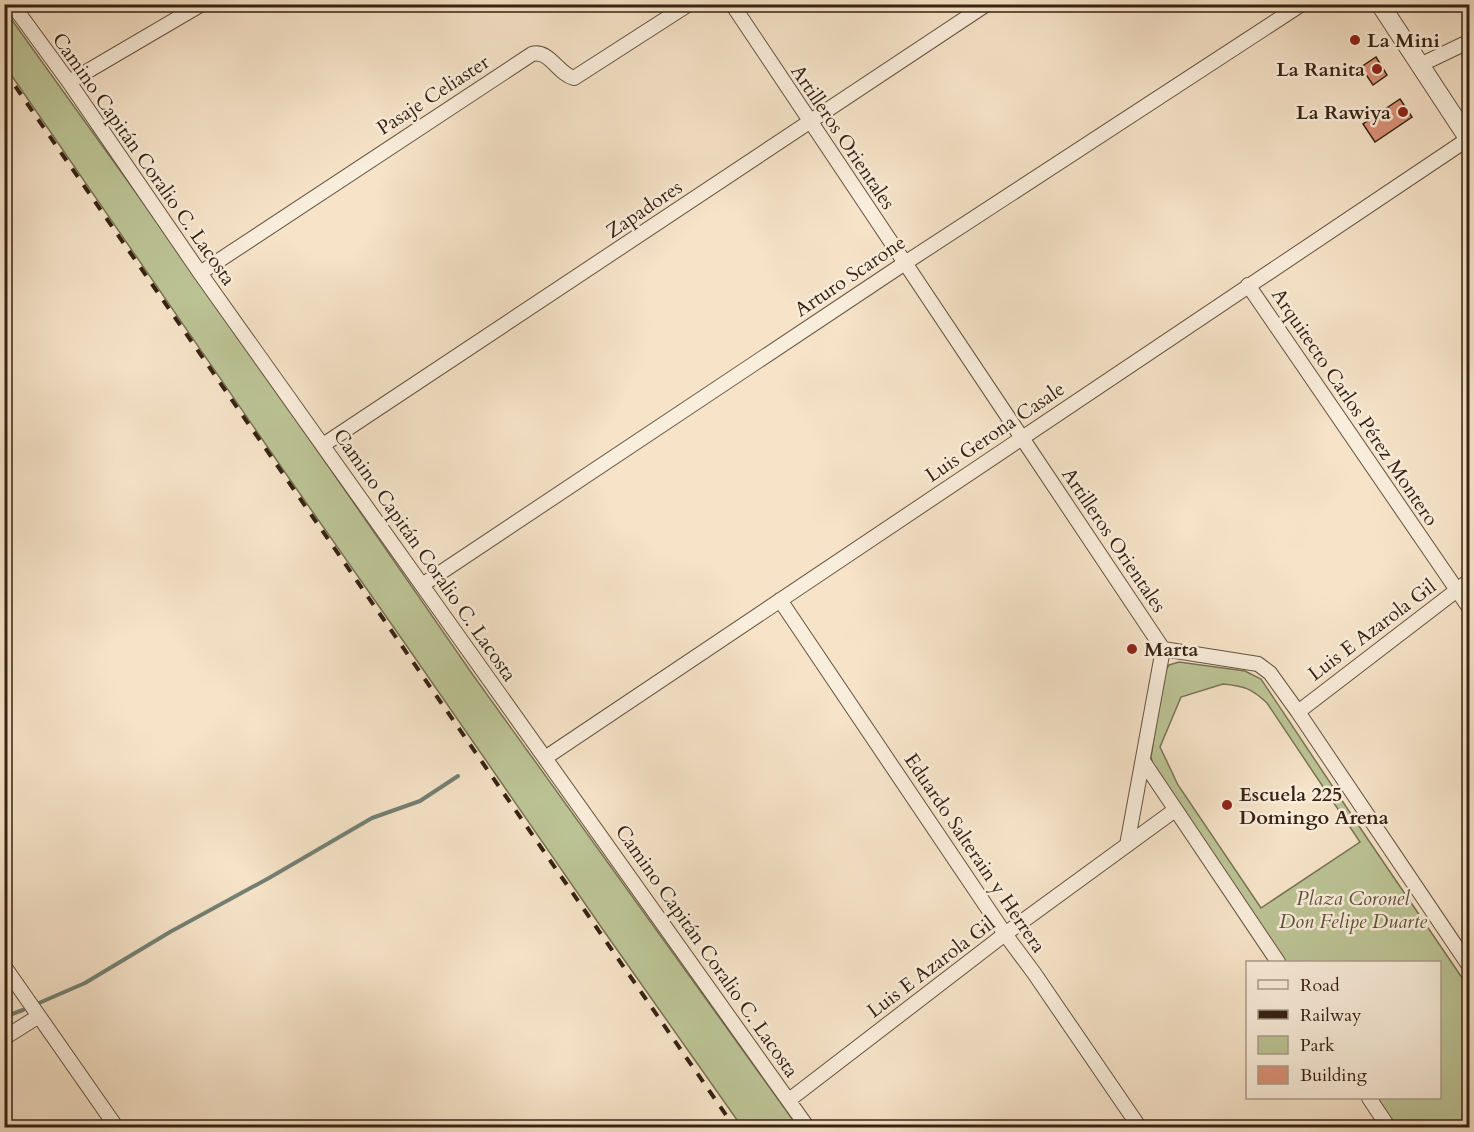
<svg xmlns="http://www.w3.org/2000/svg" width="1474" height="1132" viewBox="0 0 1474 1132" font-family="Cardo,serif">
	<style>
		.green { fill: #bcc496; stroke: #797354; stroke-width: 1.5; fill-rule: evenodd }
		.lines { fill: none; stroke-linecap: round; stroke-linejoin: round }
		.stream { stroke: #748074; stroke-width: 4 }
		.building { fill: #db9278; stroke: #362213; stroke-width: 1.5 }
		.minor-casing { stroke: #665240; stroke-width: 16 }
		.tertiary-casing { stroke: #665240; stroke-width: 20 }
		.minor { stroke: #f9eddb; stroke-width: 14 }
		.tertiary { stroke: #f9eddb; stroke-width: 18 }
		.rail { stroke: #362213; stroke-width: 4; stroke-dasharray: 10 10; stroke-linecap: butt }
		.poi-dot { fill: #8f2418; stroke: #f9eddb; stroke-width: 2 }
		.labels { text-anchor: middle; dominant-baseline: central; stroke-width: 5; stroke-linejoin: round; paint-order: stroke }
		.poi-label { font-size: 20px; font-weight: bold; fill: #362213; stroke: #f9eddb; text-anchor: start }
		.street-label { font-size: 20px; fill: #362213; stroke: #f9eddb }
		.park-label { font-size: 20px; font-style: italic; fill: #5e533a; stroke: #f9eddb }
	</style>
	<rect width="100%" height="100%" fill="#f6e3c8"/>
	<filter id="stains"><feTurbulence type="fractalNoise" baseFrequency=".00333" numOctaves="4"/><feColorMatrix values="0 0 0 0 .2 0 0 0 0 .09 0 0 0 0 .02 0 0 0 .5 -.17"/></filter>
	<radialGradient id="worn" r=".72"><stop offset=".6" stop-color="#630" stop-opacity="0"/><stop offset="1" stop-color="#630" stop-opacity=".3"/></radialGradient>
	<!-- green -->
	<path class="green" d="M4 9 216 304 473 675 798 1127H742L606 934 411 652 291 481 5 66Z
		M1179 662 1245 671 1261 679 1367 838 1469 988V1126L1468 1128 1395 1127 1375 1098H1440V962H1284L1153 765 1151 757 1164 673 1169 665ZM1223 684C1244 686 1251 688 1267 703L1360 842 1261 908 1178 785 1160 747 1181 697Z"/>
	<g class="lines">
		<!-- stream -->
		<path class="stream" d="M39 1003 85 983 170 932 269 878 372 818 420 801 458 776
			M4 1017 23 1010"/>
	</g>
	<!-- building -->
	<path class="building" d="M1376 57 1387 75 1373 85 1361 67Z
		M1400 99 1412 117 1375 142 1363 124Z"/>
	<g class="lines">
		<!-- minor casing -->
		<g class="minor-casing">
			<path id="minor" d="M12 4 69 82 200 273 808 1128
				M732 4 1163 649
				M1420 65 1470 41
				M69 82 202 4
				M200 273 532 54C549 49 558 74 574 78L689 4
				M1248 285 1470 609
				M323 445 987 4
				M422 585 905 263 1302 4
				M780 600 1005 934 1034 973 1140 1128
				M1298 712 1470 580
				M545 758 1468 139
				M1143 761 1278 962
				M1127 845 1163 649 1258 664 1270 673 1298 712 1470 967
				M4 966 117 1128
				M4 1038 39 1016
				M1369 1098 1389 1128
				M789 1100 1005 934 1175 810"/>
		</g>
		<!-- tertiary casing -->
		<g class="tertiary-casing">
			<path id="tertiary" d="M1380 4 1470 141"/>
		</g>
		<!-- minor -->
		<use href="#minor" class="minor"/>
		<!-- tertiary -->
		<use href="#tertiary" class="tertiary"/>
		<!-- rail -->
		<path class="rail" d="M4 70 735 1128"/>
	</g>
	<!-- markers -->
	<g class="poi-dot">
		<circle cx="1355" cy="40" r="6"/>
		<circle cx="1377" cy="69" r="6"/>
		<circle cx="1403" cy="112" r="6"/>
		<circle cx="1132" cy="649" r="6"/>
		<circle cx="1227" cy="805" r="6"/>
	</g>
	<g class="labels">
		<!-- poi labels -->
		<g class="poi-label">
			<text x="1367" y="40">La Mini</text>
			<text x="1365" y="69" text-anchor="end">La Ranita</text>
			<text x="1391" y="112" text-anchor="end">La Rawiya</text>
			<text x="1144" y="649">Marta</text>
			<text x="1239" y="794">Escuela 225<tspan x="1239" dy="23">Domingo Arena</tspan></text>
		</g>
		<!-- street labels -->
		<g class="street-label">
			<text transform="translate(433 95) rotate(-33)">Pasaje Celiaster</text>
			<text transform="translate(843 137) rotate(56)">Artilleros Orientales</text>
			<text transform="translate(144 159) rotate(55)">Camino Capitán Coralio C. Lacosta</text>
			<text transform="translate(644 209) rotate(-34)">Zapadores</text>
			<text transform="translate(850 276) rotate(-34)">Arturo Scarone</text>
			<text transform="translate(1355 407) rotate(56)">Arquitecto Carlos Pérez Montero</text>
			<text transform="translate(995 432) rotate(-34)">Luis Gerona Casale</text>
			<text transform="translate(1114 540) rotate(56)">Artilleros Orientales</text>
			<text transform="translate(425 555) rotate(55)">Camino Capitán Coralio C. Lacosta</text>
			<text transform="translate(1372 630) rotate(-37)">Luis E Azarola Gil</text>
			<text transform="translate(975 853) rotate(56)">Eduardo Salterain y Herrera</text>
			<text transform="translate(707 951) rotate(55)">Camino Capitán Coralio C. Lacosta</text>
			<text transform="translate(931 967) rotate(-37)">Luis E Azarola Gil</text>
		</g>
		<!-- park labels -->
		<g class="park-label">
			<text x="1353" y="898">Plaza Coronel<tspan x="1353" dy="23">Don Felipe Duarte</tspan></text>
		</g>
	</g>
	<!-- margin -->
	<rect width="1474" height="1132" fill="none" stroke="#f6e3c8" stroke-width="24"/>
	<rect x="6" y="6" width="1462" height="1120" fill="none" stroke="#362213" stroke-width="3"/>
	<rect x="12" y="12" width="1450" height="1108" fill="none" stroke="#362213" stroke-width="1.5"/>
	<!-- legend -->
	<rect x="1246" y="961" width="195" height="138" fill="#f9eddb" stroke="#ab9c8b" stroke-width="1.5"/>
	<rect x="1258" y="980" width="30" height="9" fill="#f9eddb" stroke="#ab9c8b" stroke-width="1.5"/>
	<text x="1300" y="991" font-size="18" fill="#362213">Road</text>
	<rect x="1258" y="1010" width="30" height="9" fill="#362213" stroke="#ab9c8b" stroke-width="1.5"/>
	<text x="1300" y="1021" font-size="18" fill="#362213">Railway</text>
	<rect x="1258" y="1036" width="30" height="18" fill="#bcc496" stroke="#ab9c8b" stroke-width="1.5"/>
	<text x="1300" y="1051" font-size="18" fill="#362213">Park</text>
	<rect x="1258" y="1066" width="30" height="18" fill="#db9278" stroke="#ab9c8b" stroke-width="1.5"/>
	<text x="1300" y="1081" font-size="18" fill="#362213">Building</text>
	<rect width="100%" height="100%" filter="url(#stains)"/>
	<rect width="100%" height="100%" fill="url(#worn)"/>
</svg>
